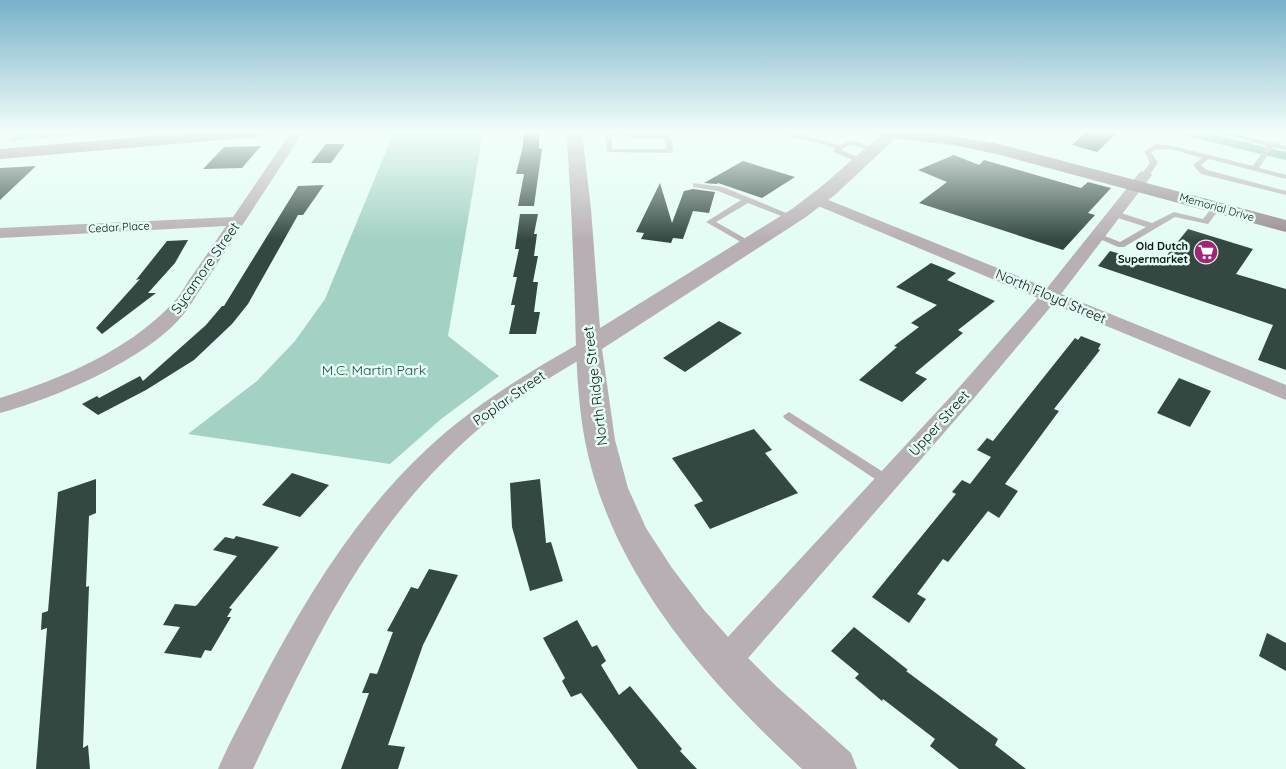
<svg xmlns="http://www.w3.org/2000/svg" width="1286" height="769" viewBox="0 0 1286 769" font-family="Quicksand,sans-serif">
	<style>
		.green { fill: #a3d1c3 }
		.lines { fill: none; stroke-linecap: round; stroke-linejoin: round }
		.canal { fill: #71ac9b; fill-rule: evenodd }
		.building { fill: #344842 }
		.service { fill: #b8afb4; fill-rule: evenodd }
		.minor { fill: #b8afb4; fill-rule: evenodd }
		.tertiary { fill: #b8afb4; fill-rule: evenodd }
		.secondary { fill: #9a8c93; fill-rule: evenodd }
		.labels { text-anchor: middle; dominant-baseline: central; stroke-width: 5; stroke-linejoin: round; paint-order: stroke }
		.far-street-label { font-size: 11px; fill: #0d1513; stroke: #e3fcf4 }
		.far-poi-label { font-size: 11px; font-weight: bold; fill: #0d1513; stroke: #e3fcf4; text-anchor: end }
		.street-label { font-size: 14px; fill: #0d1513; stroke: #e3fcf4 }
		.park-label { font-size: 14px; fill: #1f5145; stroke: #e3fcf4 }
	</style>
	<rect width="100%" height="100%" fill="#e3fcf4"/>
	<!-- green -->
	<path class="green" d="M17 132H115L8 141Z
		M394 132H483L448 336 499 376 441 419 390 464 188 434 257 381 295 341 325 299Z"/>
	<g class="lines">
		<!-- canal -->
		<path class="canal" d="M1180 132H1203L1286 152V160L1182 135Z"/>
	</g>
	<!-- building -->
	<path class="building" d="M1086 132H1118L1097 152 1072 145Z
		M539 133V148L542 149 534 206H518L524 174H516L523 146V134Z
		M326 144H345L331 163H311Z
		M261 146 242 168 203 169 224 147Z
		M954 155 979 165 984 160 1081 188 1088 182 1111 188 1088 213 1095 215 1063 250 919 203 947 182 918 170Z
		M743 161 759 166 795 177 762 198 718 183 717 184 704 183Z
		M36 166 0 200V168Z
		M660 183 672 223 684 191 693 189 715 192 709 213 693 211 683 239 673 238 671 243 641 239 644 233 636 232Z
		M324 185 303 215H298L248 304 232 324 194 360 146 390 98 415 82 404 97 396 99 398 140 376 143 381 206 325 222 306H224L298 186Z
		M520 214H538L534 234H537L534 256H538L533 282H538L534 312H540L536 334H509L515 305H511L517 277H513L519 249H515Z
		M1188 229 1253 249 1236 274 1286 289V370L1258 360 1273 325 1098 266 1110 251 1159 265Z
		M188 240 175 263 148 293H156L102 334 96 328 140 279 136 280 167 241Z
		M931 263 956 273 947 280 995 301 958 330 963 333 915 373 927 379 902 402 859 380 897 347 894 346 919 327 911 323 937 305 896 287Z
		M719 321 742 333 685 372 663 358Z
		M1081 336 1101 344 1098 349 1100 350 1054 409 1059 411 1005 484 1018 491 999 518 988 511 948 562 943 559 917 594 926 599 909 623 872 597 956 494 952 492 962 480 970 484 991 457 977 450 987 438 993 441 1075 338 1078 340Z
		M1179 378 1211 391 1190 427 1157 413Z
		M754 429 772 450 765 453 798 493 710 529 694 505 703 501 672 458Z
		M292 473 329 485 300 517 262 505Z
		M96 479V513L89 516 86 587 89 586 83 748 88 745 90 769H36L47 628 41 630 42 613 48 611 58 492Z
		M540 479 546 543 551 542 563 581 530 591 512 527 510 483Z
		M236 536 279 547 229 608 232 609 227 617H231L211 651 205 650 201 658 164 653 180 627 163 625 175 604 195 606 197 605 237 556 213 550 225 537 234 539Z
		M429 569 458 575 423 645 388 745 405 747 398 769H341L369 693H362L370 673 377 674 393 632 387 631 411 587 418 589Z
		M577 620 592 647 597 645 606 661 601 665 619 695 630 686 682 749 680 751 697 769H638L581 693 571 697 562 681 565 678 543 638Z
		M854 627 908 670 906 671 998 739 995 745 1026 769H959L930 746 935 739 883 699 882 701 855 678 859 674 831 651Z
		M1267 633 1286 643V671L1259 656Z"/>
	<g class="lines">
		<!-- service -->
		<path class="service" d="M612 132 664 134V132H670L673 151 670 153 607 152 606 136ZM620 134 631 138H664L666 149H612V137Z
			M788 132H794L839 145 851 140 877 149 874 151 851 144 841 150 863 159 864 161 860 163 834 152 833 151 835 148 788 135Z
			M819 132H834V133L831 135Z
			M1216 132H1228L1286 146V150L1273 147 1259 168 1286 175V179L1209 159 1201 165 1207 170 1286 191V195L1201 174 1193 165 1202 158C1187 154 1165 144 1151 152L1158 163 1148 177 1141 175 1150 163 1144 151 1156 144 1173 146 1253 166 1267 146Z
			M693 183 723 187 796 217 789 219 748 203 716 222 755 244 754 246H748L706 222 741 200 718 191 693 187Z
			M1214 205 1221 207 1208 224 1175 217 1124 247H1118L1093 236 1097 233 1120 242 1146 227 1112 216V212H1118L1152 223 1174 212 1203 219Z
			M789 412 891 477 892 480 891 483 886 485 881 483 785 419 783 416Z"/>
		<!-- minor -->
		<path class="minor" d="M291 132H303L189 307C156 356 56 398 0 413V398C62 378 126 352 172 304 179 297 184 288 189 280 202 262 214 244 226 226L0 238V228L233 217Z
			M1145 171 1152 175 1061 294 1286 385V400L1053 304 970 403 735 673 724 678 713 673 709 663 713 653 954 393 1038 298 811 203 809 200 811 197H821L1047 288 1140 172Z
			M589 340 596 342 599 346 596 350C562 371 528 389 497 414 374 511 319 631 253 769H218C230 740 246 713 260 685 305 599 356 515 427 449 474 405 527 373 582 342Z"/>
		<!-- tertiary -->
		<path class="tertiary" d="M566 132H582L591 209 600 328 792 209 822 186 884 132 901 133 836 194 806 217 602 349 615 440 628 488 646 528 672 568 704 610 739 649 776 686 851 753 857 769H802C706 680 611 574 585 441 577 398 576 353 575 309 573 250 571 191 566 132Z"/>
		<!-- secondary -->
		<path class="secondary" d="M196 132H265L263 135 257 137 0 159V149Z
			M875 132H929L999 144 1286 220V232L997 154 953 145 883 137 877 135Z"/>
	</g>
	<!-- sky -->
	<linearGradient id="sky" x2="0" y2="1"><stop stop-color="#78b1c9"/><stop offset="0.55" stop-color="#f2fefa"/><stop offset="1" stop-color="#f2fefa" stop-opacity="0"/></linearGradient>
	<rect width="1286" height="240" fill="url(#sky)"/>
	<!-- icons -->
	<defs>
		<g id="supermarket-disc" transform="scale(1.25)"><circle r="9.5" fill="#a12477" stroke="#e3fcf4"/><path d="M-6-5.5h2.5l.6 2H6L4.5 2H-2.5L-4.4-4H-6ZM-1.5 3.2a1.3 1.3 0 1 0 .1 0ZM3 3.2a1.3 1.3 0 1 0 .1 0Z" fill="#fff"/></g>
	</defs>
	<g fill-rule="evenodd">
		<use href="#supermarket-disc" x="1206" y="252"/>
	</g>
	<g class="labels">
		<!-- far-street labels -->
		<g class="far-street-label">
			<text transform="translate(1217 207) rotate(16)">Memorial Drive</text>
			<text transform="translate(119 227) rotate(-3)">Cedar Place</text>
		</g>
		<!-- far-poi labels -->
		<g class="far-poi-label">
			<text x="1188" y="246">Old Dutch<tspan x="1188" dy="13">Supermarket</tspan></text>
		</g>
		<!-- street labels -->
		<g class="street-label">
			<text transform="translate(205 268) rotate(-55)">Sycamore Street</text>
			<text transform="translate(1051 296) rotate(23)">North Floyd Street</text>
			<text transform="translate(595 386) rotate(-97)">North Ridge Street</text>
			<text transform="translate(509 398) rotate(-35)">Poplar Street</text>
			<text transform="translate(939 423) rotate(-48)">Upper Street</text>
		</g>
		<!-- park labels -->
		<g class="park-label">
			<text x="374" y="370">M.C. Martin Park</text>
		</g>
	</g>
</svg>
